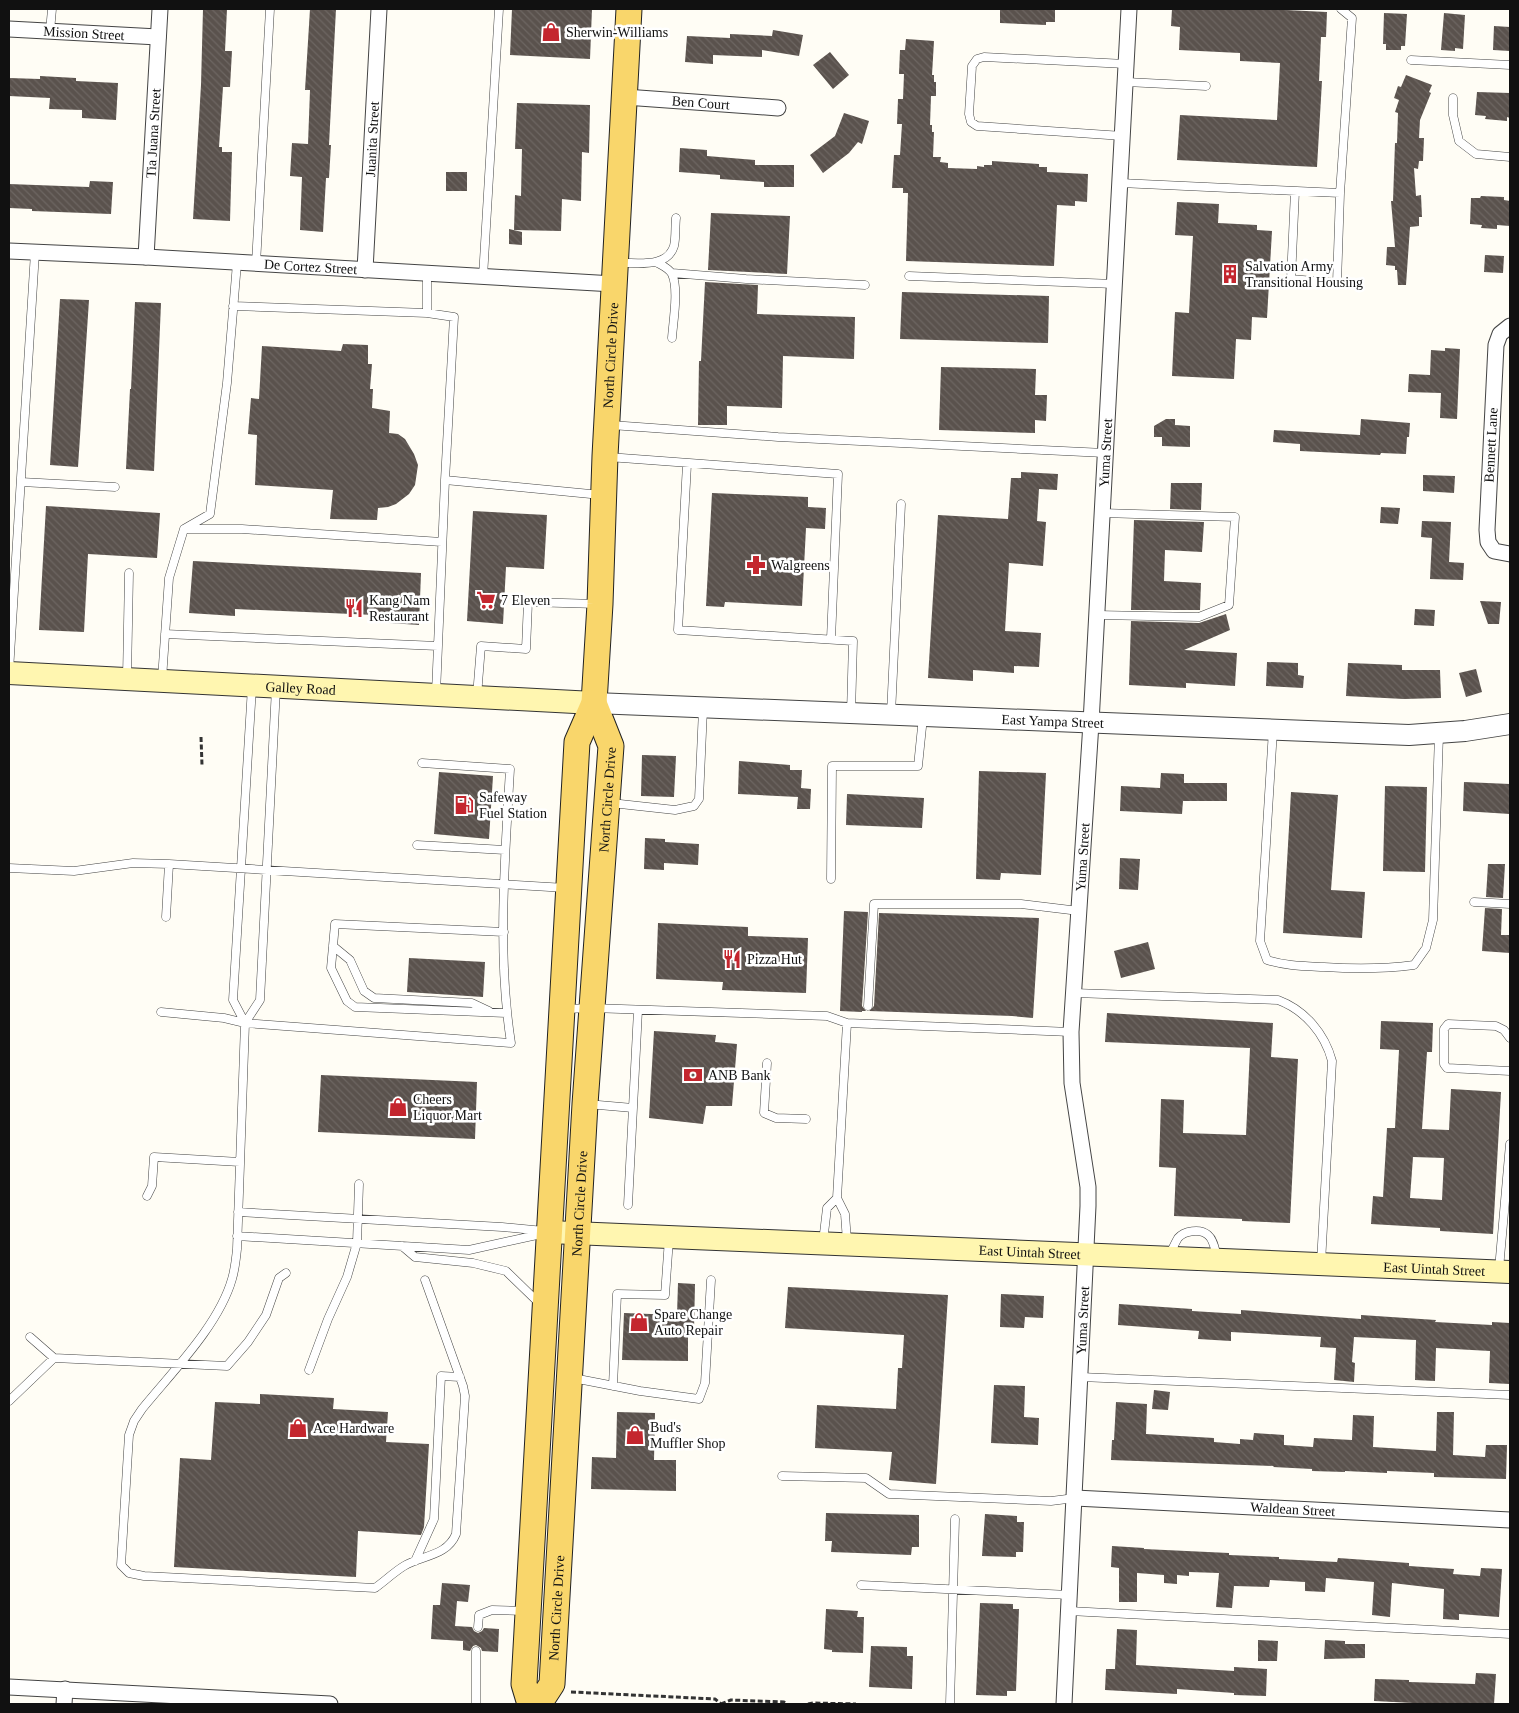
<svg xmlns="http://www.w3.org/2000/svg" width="1519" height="1713" viewBox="0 0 1519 1713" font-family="'Times New Roman',serif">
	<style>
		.building { fill: url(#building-back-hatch); fill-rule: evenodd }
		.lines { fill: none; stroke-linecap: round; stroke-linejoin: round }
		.service-casing { stroke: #444; stroke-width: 9 }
		.minor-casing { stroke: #444; stroke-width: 17 }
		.tertiary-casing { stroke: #444; stroke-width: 22 }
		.secondary-casing { stroke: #333; stroke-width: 24 }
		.primary-casing { stroke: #222; stroke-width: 27 }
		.path { stroke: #333; stroke-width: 3; stroke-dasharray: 5 2.5; stroke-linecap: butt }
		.service { stroke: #fff; stroke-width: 8 }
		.minor { stroke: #fff; stroke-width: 15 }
		.tertiary { stroke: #fff; stroke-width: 20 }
		.secondary { stroke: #fff6b0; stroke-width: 22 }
		.primary { stroke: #f9d66b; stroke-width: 25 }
		.labels { text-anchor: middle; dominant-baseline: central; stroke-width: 5; stroke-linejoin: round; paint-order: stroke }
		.poi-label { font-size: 14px; fill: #111; stroke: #fff; text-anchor: start }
		.street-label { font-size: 14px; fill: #111; stroke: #fff }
	</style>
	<defs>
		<pattern id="building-back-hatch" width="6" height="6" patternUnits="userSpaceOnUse" patternTransform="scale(1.25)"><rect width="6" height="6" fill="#5a524d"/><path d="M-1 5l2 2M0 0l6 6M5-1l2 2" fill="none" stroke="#6d6662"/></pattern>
	</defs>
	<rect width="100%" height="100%" fill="#fffdf5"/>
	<!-- building -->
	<path class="building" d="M203 9H227L225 51H232L230 87H223L219 147H222V152H232L230 221 193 219 201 85Z
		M310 9H336L329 145H331L329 178H326L323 232 300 230 302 177 290 176 292 143 308 144 310 90H305Z
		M512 9H592L590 59 510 55Z
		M1000 9H1055V22H1046V25L1000 23Z
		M1172 9H1266L1327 12 1326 37H1321L1319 81H1322L1317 167 1177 160 1180 115 1277 120 1280 63 1240 61V53L1179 50 1180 27 1171 26Z
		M1384 13 1407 14 1405 46H1401V50H1386V44H1383Z
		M1444 13 1465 15 1463 49 1455 48V51L1441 50Z
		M1494 26 1510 27V51L1493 50Z
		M773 30 803 35 799 56 762 50V57L713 55V64L685 62 687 36 730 38V34L772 36Z
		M906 39 934 41 932 75H934V82H936V96H931L930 125H932V132H934L933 157H941L940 162 948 163V168L977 169V166L984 167V165H992V161L1039 164V167H1047V172L1088 174 1087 202 1075 201V206L1057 205 1054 266 906 261 908 193H903V188H892L894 155H900L902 124H897L898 99H903L904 74H899L900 50H905Z
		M830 52 849 75 833 89 813 65Z
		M1406 75 1432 85 1429 92 1431 93 1420 120 1419 138H1424L1423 161H1419L1418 169 1414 168 1416 196 1421 195 1422 217H1419V226L1410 227 1406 285H1398L1397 270H1395V266L1386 265 1387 247H1395L1391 201H1393L1395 143H1397L1398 113 1395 112 1399 100 1394 98 1398 86 1401 87Z
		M40 76 76 78V81L118 83 116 120 82 118V110L49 109 50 98 9 96V78L40 79Z
		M1477 92 1510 93V118L1507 117V121L1485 119 1486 116 1475 115Z
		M517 103 590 105 589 153 582 152 581 201 562 199 561 231 514 230 515 195 521 196 522 149H515Z
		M844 113 869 121 862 144 858 142 849 153 823 173 810 155 835 136Z
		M680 148 707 150V156L755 160V165H794V187H764V182L720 179V175L679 172Z
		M446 172H467V191H446Z
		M90 181 113 182 111 214 32 211V209L9 208V184L89 187Z
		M1481 196 1504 197V200L1510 201V226L1497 225V229L1481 228 1482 225 1470 224 1471 198H1480Z
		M1177 202 1219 204 1218 223 1257 225V230L1272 231 1267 318 1252 317 1251 340 1236 339 1234 379 1172 376 1175 312 1189 313 1193 236 1175 235Z
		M711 213 790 216 787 274 708 270Z
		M509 229 522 232V245L509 244Z
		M1485 255 1504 256 1503 273 1484 272Z
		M705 282 758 285 757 314 855 317 854 359 783 356 782 408 727 406V425H698L699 361H701Z
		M902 292 1049 296 1048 343 900 339Z
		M60 299 89 300 78 467 50 465Z
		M135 302 161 303 154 471 126 469 130 389H131Z
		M343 344 368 345V364H372L370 389H373L372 408 390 411 389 433 398 434 405 439 414 454 418 465 415 485 409 494 396 504 388 507 378 508 377 520 330 519 333 490 255 485 257 435 248 434 251 398 259 399 262 346 341 351Z
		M1445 348 1460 349 1457 419 1440 418 1441 393 1408 392 1409 374 1430 375 1431 350 1445 351Z
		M941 367 1036 369 1035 395H1047L1046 421 1035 420V433L939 430Z
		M1166 419H1175V425L1190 426V447L1162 446V437H1154V426Z
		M1361 419 1410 423 1409 437H1407L1406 454 1381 453 1380 455 1300 451V444L1273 442 1274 430 1360 435Z
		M1021 472 1058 474 1057 490 1039 489 1037 521 1046 522 1043 566 1009 563 1005 631 1041 633 1039 667 1014 666V673L973 670V681L928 678 938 515 1008 519 1011 478H1021Z
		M1423 475 1455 476 1454 493 1423 491Z
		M1171 483H1202L1201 510 1170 509Z
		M712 493 808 497V507L826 508 825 529 806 528 802 606 725 602 724 607 706 606Z
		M46 506 160 513 157 558 88 554 84 632 39 630Z
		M1381 507 1400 508 1398 524 1380 523Z
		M473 511 547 515 544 569 506 567 503 624 467 621Z
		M1134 520 1204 522 1202 552 1165 550 1164 581 1201 583 1200 610H1131Z
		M1422 521 1451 522 1449 562 1464 563 1463 580 1430 579 1432 538 1421 537Z
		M193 561 421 573 419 625 375 622V615L235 609V616L189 613Z
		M1480 601 1501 602 1499 624H1488Z
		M1415 609 1435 610 1434 626 1414 625Z
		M1226 614 1230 630 1184 650 1237 653 1235 686 1186 683V688L1129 685 1131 621 1199 623Z
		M1267 662 1298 663V675L1304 676 1303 688 1266 686Z
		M1348 663 1402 665V670H1440L1441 698 1404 699 1346 696Z
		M1476 669 1482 692 1466 697 1459 673Z
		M642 755 676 756 674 797 641 796Z
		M739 761 790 765V770H802L801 788 811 789 810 809H797L798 797 738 794Z
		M979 771 1046 773 1041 875 1001 873 1000 880 976 879Z
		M439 772 493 776 489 839 434 834Z
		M1161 773 1184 774V783H1227V801H1183L1182 814 1120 811 1121 786 1160 788Z
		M1464 782 1510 784V814L1463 811Z
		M1385 786 1427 787 1425 872 1383 871Z
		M1291 792 1338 795 1331 890 1365 892 1362 938 1283 933Z
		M847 794 924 798 922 828 846 825Z
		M645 838 665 839V842L699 844 698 865 664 863V870L644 869Z
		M1120 858 1140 859 1138 890 1119 889Z
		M1488 864H1505L1503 898 1486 897Z
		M1485 908 1502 909 1501 935H1510V953L1482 951Z
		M844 911 868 912 862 1006 866 1011H862V1012L840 1011Z
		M879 913 1039 918 1033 1018 1012 1016 869 1011 874 1006Z
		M658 923 748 927V936L808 938 806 993 722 990 723 982 656 979Z
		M1148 942 1155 969 1121 978 1114 951Z
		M409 958 485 962 483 997 407 992Z
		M1107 1013 1273 1023 1271 1057 1298 1059 1290 1223 1242 1221V1219L1174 1216 1176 1168 1159 1167 1161 1099 1184 1100 1183 1133 1246 1135 1250 1048 1105 1042Z
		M1381 1021 1433 1023 1432 1052H1427L1422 1129 1449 1130 1451 1089 1501 1092 1493 1234 1440 1231V1228L1371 1224 1373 1196 1383 1197 1387 1128H1395L1399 1050 1380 1049ZM1413 1157 1444 1158 1442 1200 1410 1198Z
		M654 1031 716 1035 715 1042 737 1044 732 1106H706L703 1124 649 1118Z
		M321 1075 477 1082 475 1139 318 1132Z
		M678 1283 695 1284 694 1330H688V1361L622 1360 624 1313 677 1315Z
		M788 1287 948 1295 936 1484 889 1480 892 1452 815 1448 817 1405 896 1409 898 1368H902L904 1335 785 1328Z
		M1001 1294 1044 1296 1043 1318 1025 1317 1024 1328 1000 1327Z
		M1119 1304 1192 1309V1311L1241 1314V1310L1361 1319V1315L1436 1320 1435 1322 1492 1325V1322L1510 1323V1384L1489 1383 1490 1351 1436 1348 1435 1381 1415 1380 1416 1340 1354 1337 1352 1362 1355 1363 1354 1382 1334 1380 1336 1348 1320 1347 1321 1337 1231 1332V1341L1198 1339 1199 1331 1118 1325Z
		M994 1385 1025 1386 1024 1417 1039 1418 1038 1445 991 1443Z
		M1154 1390 1170 1392 1168 1410 1152 1409Z
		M260 1394 334 1398 333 1409 388 1412 386 1442 429 1444 424 1527 421 1535 358 1531 356 1577 174 1567 180 1458 211 1460 215 1402 260 1404Z
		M1116 1402 1147 1404 1146 1434 1214 1438V1442L1240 1444V1439L1253 1440 1254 1433 1284 1435V1445L1313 1447 1314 1438 1352 1440 1353 1415 1374 1416 1373 1447 1436 1451 1437 1412H1454L1453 1455 1485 1457 1486 1445H1507L1506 1479 1434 1477V1473L1387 1471V1473L1345 1471V1472L1312 1471V1469L1273 1467 1274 1466 1111 1460 1112 1440H1114Z
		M617 1412 655 1413 654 1460H676V1491L591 1489 592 1457 616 1458Z
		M826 1513 919 1515V1547H912L911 1555 831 1552 832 1541H825Z
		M985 1514 1017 1516V1522H1024L1023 1552H1016V1557L982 1556Z
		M1112 1546 1144 1548V1549L1229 1553V1555L1279 1557V1559L1337 1562 1338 1558 1409 1563V1566L1454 1569 1453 1574 1480 1576 1481 1568 1502 1569 1499 1617 1459 1614V1620L1443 1619 1444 1589 1392 1583 1390 1617 1372 1615 1374 1582 1326 1578 1325 1592 1305 1591V1582L1270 1580 1269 1587 1234 1586 1232 1608 1216 1607 1219 1573 1189 1572V1576L1177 1575V1584L1164 1583V1575L1137 1573V1602H1119V1568L1111 1567Z
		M442 1583 470 1585 468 1602 457 1601 455 1626 472 1627 474 1631 478 1633 482 1631 484 1628 499 1629 498 1652 482 1651 481 1648 476 1645 473 1646 470 1651 463 1650V1641L431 1639 433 1605H440Z
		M980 1603 1013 1604V1609H1019L1016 1691H1007V1696L976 1695Z
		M826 1609 858 1611 857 1617H864L863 1653 832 1652V1650L824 1649Z
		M1117 1629 1137 1630 1136 1665 1234 1671V1667L1267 1669 1266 1696 1234 1695V1693L1177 1689V1694L1105 1690 1106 1669H1115Z
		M1258 1640 1278 1641 1277 1661H1258Z
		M1325 1640 1345 1641V1644H1365V1658L1324 1659Z
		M871 1646 907 1647V1656H913L912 1689 869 1687Z
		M1476 1673 1496 1674 1494 1704H1413V1703L1374 1701 1375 1679 1409 1680V1682L1475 1684Z"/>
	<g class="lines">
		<!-- service casing -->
		<g class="service-casing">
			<path id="service" d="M50 31 52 9
				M1411 60 1510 65
				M1126 82 1206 86
				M1453 98V115L1459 141 1476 154 1510 157
				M1123 136 977 126 971 122 969 114 972 66 977 59 984 57 1126 64
				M1120 183 1340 193
				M1295 191 1291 279 1337 283 1340 193 1352 18 1341 9
				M656 262C661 265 669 268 672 274 679 289 673 322 672 338
				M618 263C636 262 667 269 674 246 676 238 675 226 676 218
				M256 264 270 9
				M672 273 746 279 865 285
				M427 274V313L454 317 445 480 601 495
				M909 276 1115 284
				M483 277 499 9
				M233 306 427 313
				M611 425 778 437 1105 453
				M608 457 838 474 831 639
				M687 464 678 630 853 641 851 713
				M21 482 115 487
				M184 529H242L442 542
				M1097 615 1199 617 1229 605 1235 517 1102 513
				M165 634 438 646
				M9 671 35 252
				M127 677 129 573
				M162 679 169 578 184 529 210 514 227 383 237 263
				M252 687 233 1000 245 1023 260 1000 276 688
				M436 693 445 480
				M477 696 481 646 526 649 528 602 598 604
				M891 714 901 504
				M1273 730 1260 941 1267 960C1286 966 1304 966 1324 967 1354 969 1384 969 1414 965L1426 948 1433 920 1439 734
				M611 803 675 810 694 806 699 799 703 709
				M417 845 505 850
				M9 868 74 871 133 863 169 864 566 888
				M831 879 832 766H918L923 717
				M1474 902 1510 904
				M166 917 169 864
				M504 932 335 924 331 968 347 1001 355 1007 506 1013
				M333 946 350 960 364 991 374 998 472 1003 489 1011
				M1074 993 1278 1000C1305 1010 1325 1034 1332 1061L1321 1263
				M868 1006 874 904H1021L1079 911
				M566 1009 591 1008 827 1016 847 1023 837 1198 845 1214 847 1241
				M161 1012 224 1018 245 1023 511 1043C497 953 505 859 510 769L422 763
				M245 1023 237 1249C236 1259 235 1269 232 1279 219 1325 172 1372 142 1409L134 1421 129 1435 121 1565 129 1573 144 1576 375 1588C385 1581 394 1572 404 1566 423 1555 447 1556 456 1534L465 1396 463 1386 425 1280
				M847 1023 1071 1032
				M1510 1038 1504 1030 1496 1026 1448 1024 1444 1029V1064L1447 1068 1510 1071
				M767 1063 764 1113 776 1118 806 1119
				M587 1104 633 1108
				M147 1196 152 1186 154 1157 240 1162
				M628 1205 638 1010
				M238 1212 502 1227 544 1231
				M237 1236 469 1250 546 1233
				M823 1242 827 1208 837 1198
				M402 1246 415 1257 473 1263 506 1271 539 1303
				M1169 1256C1172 1250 1175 1243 1178 1238 1184 1231 1200 1228 1208 1235 1214 1240 1215 1250 1217 1257
				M1499 1269 1510 1144
				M30 1337 54 1358 227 1366 248 1342 266 1315 279 1278 286 1273
				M309 1370 328 1319 347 1277 357 1243 359 1184
				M1080 1377 1510 1395
				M573 1378 640 1391 699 1399 705 1383 711 1280
				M613 1386 617 1294 665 1295 669 1239
				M9 1401 54 1358
				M782 1476 866 1478 889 1494 1051 1501 1075 1498
				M415 1561 434 1519 441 1376 460 1377
				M861 1585 1070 1595
				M1069 1611 1510 1634
				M478 1627 479 1615 492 1610 526 1611
				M476 1704V1651
				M950 1704 955 1519"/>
		</g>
		<!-- minor casing -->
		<g class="minor-casing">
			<g id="minor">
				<path id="s1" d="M9 29 158 37"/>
				<path id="s2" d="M625 97 778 108"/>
				<path id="s3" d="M9 251 146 257 614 284"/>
				<path id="s4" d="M146 257 160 9"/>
				<path id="s5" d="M365 270 379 9"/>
				<path d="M1510 326 1500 334 1496 345 1487 530 1488 542 1494 551 1510 554"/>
				<path id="s6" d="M1075 1498 1510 1520"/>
				<path d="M9 1687 330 1704"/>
				<path d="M64 1704 65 1689"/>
				<path id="s7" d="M1064 1704 1088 1206V1187L1072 1083 1071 1032 1091 723 1129 9"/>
			</g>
		</g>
		<!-- tertiary casing -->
		<g class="tertiary-casing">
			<g id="tertiary">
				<path id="s8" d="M594 703 1409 735 1465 731 1510 724"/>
			</g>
		</g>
		<!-- secondary casing -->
		<g class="secondary-casing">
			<g id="secondary">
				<path id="s9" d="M9 673 594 703"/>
				<path id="s10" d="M549 1232 1510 1272"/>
			</g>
		</g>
		<!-- primary casing -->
		<g class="primary-casing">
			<g id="primary">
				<path id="s11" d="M530 1704 524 1684 577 742 594 703 600 604 605 456 629 9"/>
				<path id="s12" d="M539 1704 552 1684 585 1104 611 746 594 703"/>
			</g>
		</g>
		<!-- path -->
		<path class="path" d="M201 737 202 765
			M571 1692 715 1699 721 1704
			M721 1704 731 1700 784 1702 787 1704
			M808 1704 813 1703 856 1704"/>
		<!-- service -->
		<use href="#service" class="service"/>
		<!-- minor -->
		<use href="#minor" class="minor"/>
		<!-- tertiary -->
		<use href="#tertiary" class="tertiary"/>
		<!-- secondary -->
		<use href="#secondary" class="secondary"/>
		<!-- primary -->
		<use href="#primary" class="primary"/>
	</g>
	<!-- icons -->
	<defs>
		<g id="shop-bare" transform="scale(1.5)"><path d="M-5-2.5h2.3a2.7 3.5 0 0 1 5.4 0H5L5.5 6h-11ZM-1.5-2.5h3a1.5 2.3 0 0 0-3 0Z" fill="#c4262e" stroke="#fff" stroke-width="2.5" paint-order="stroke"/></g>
		<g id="building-bare" transform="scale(1.5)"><path d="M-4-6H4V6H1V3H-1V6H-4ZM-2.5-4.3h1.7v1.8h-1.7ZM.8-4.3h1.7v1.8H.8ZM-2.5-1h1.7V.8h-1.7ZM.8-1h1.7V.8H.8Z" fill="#c4262e" stroke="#fff" stroke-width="2.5" paint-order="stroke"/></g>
		<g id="pharmacy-bare" transform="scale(1.5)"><path d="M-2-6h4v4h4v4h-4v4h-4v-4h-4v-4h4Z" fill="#c4262e" stroke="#fff" stroke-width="2.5" paint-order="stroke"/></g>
		<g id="supermarket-bare" transform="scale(1.5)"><path d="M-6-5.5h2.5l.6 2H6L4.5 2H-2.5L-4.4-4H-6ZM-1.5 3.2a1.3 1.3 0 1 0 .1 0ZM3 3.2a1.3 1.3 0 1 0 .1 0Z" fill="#c4262e" stroke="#fff" stroke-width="2.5" paint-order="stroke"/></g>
		<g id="restaurant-bare" transform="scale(1.5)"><path d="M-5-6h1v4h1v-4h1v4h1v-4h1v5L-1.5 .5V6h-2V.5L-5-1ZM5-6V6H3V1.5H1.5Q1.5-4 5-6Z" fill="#c4262e" stroke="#fff" stroke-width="2.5" paint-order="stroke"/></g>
		<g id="fuel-bare" transform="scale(1.5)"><path d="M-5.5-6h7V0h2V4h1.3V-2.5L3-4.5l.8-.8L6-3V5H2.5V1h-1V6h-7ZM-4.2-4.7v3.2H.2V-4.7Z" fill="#c4262e" stroke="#fff" stroke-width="2.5" paint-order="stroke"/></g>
		<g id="bank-bare" transform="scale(1.5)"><path d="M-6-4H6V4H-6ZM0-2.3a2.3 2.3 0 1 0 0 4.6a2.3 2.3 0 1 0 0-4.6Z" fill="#c4262e" stroke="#fff" stroke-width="2.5" paint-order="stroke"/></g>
	</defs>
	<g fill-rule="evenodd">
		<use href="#shop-bare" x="551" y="32"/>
		<use href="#building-bare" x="1230" y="274"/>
		<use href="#pharmacy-bare" x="756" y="565"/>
		<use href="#supermarket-bare" x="486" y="600"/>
		<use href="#restaurant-bare" x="354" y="608"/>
		<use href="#fuel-bare" x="464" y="805"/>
		<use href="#restaurant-bare" x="732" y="959"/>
		<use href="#bank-bare" x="693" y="1075"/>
		<use href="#shop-bare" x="398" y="1107"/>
		<use href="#shop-bare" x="639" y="1322"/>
		<use href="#shop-bare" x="298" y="1428"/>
		<use href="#shop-bare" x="635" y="1435"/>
	</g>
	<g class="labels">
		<!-- poi labels -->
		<g class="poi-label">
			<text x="566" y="32">Sherwin-Williams</text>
			<text x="1245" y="266">Salvation Army<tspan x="1245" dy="16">Transitional Housing</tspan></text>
			<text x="771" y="565">Walgreens</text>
			<text x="369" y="600">Kang Nam<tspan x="369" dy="16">Restaurant</tspan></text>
			<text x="501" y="600">7 Eleven</text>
			<text x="479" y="797">Safeway<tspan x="479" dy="16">Fuel Station</tspan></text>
			<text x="747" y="959">Pizza Hut</text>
			<text x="708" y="1075">ANB Bank</text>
			<text x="413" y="1099">Cheers<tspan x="413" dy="16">Liquor Mart</tspan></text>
			<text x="654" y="1314">Spare Change<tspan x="654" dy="16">Auto Repair</tspan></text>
			<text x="650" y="1427">Bud's<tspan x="650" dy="16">Muffler Shop</tspan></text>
			<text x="313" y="1428">Ace Hardware</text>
		</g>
		<!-- street labels -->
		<g class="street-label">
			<text stroke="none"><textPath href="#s1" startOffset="75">Mission Street</textPath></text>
			<text stroke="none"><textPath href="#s2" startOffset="76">Ben Court</textPath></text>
			<text stroke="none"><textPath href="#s4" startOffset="124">Tia Juana Street</textPath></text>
			<text stroke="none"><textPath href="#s5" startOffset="131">Juanita Street</textPath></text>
			<text stroke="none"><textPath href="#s3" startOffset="302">De Cortez Street</textPath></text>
			<text stroke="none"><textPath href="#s11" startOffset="1355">North Circle Drive</textPath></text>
			<text transform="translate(1491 445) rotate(-87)">Bennett Lane</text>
			<text stroke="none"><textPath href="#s7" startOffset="1254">Yuma Street</textPath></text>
			<text stroke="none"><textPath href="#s9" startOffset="292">Galley Road</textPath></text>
			<text stroke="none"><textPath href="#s8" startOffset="459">East Yampa Street</textPath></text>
			<text stroke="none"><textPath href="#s12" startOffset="910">North Circle Drive</textPath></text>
			<text stroke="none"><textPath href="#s7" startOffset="849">Yuma Street</textPath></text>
			<text stroke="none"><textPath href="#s12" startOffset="505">North Circle Drive</textPath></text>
			<text stroke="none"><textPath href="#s10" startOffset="481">East Uintah Street</textPath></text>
			<text stroke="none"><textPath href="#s10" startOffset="886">East Uintah Street</textPath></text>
			<text stroke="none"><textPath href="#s7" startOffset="384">Yuma Street</textPath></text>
			<text stroke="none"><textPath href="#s6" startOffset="218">Waldean Street</textPath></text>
			<text stroke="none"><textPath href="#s12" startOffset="100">North Circle Drive</textPath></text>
		</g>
	</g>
	<!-- border -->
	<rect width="1519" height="1713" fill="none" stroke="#111111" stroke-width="20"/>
</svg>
